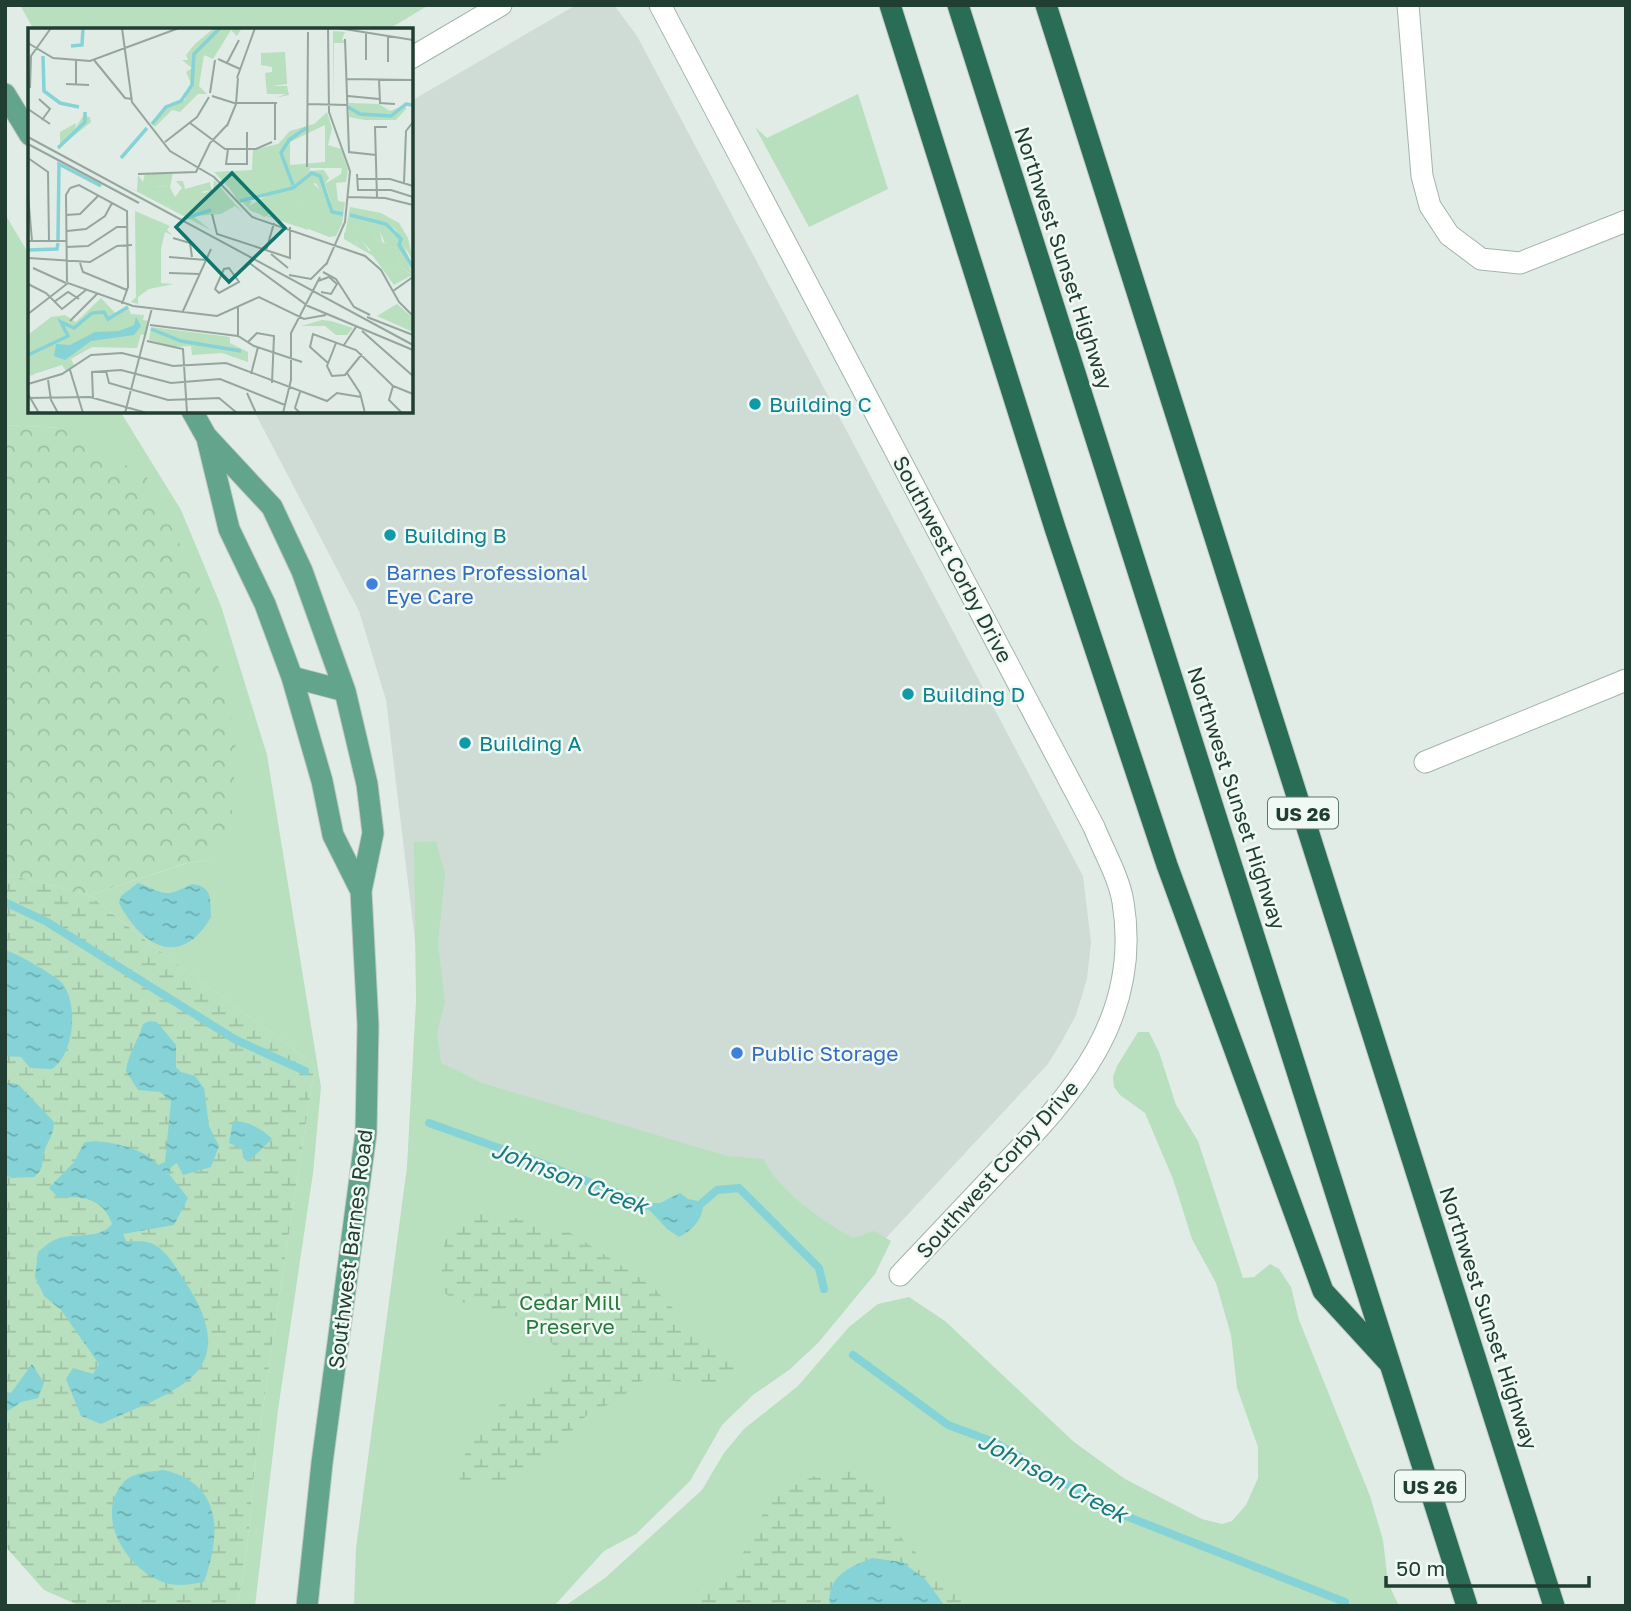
<svg xmlns="http://www.w3.org/2000/svg" width="1631" height="1611" viewBox="0 0 1631 1611" font-family="'Golos Text',sans-serif">
	<style>
		.built { fill: #cfdcd5 }
		.green { fill: #b8dfbe }
		.forest { fill: url(#forest-crowns) }
		.wetland { fill: url(#wetland-marsh) }
		.water { fill: url(#water-ripples) }
		.lines { fill: none; stroke-linecap: round; stroke-linejoin: round }
		.stream { stroke: #85d3d6; stroke-width: 8 }
		.minor-casing { stroke: #a3b4ac; stroke-width: 23 }
		.major-casing { stroke: #c1c9c6; stroke-width: 23 }
		.highway-casing { stroke: #c1c9c6; stroke-width: 23 }
		.minor { stroke: #fff; stroke-width: 21 }
		.major { stroke: #62a58c; stroke-width: 21 }
		.highway { stroke: #2a6d57; stroke-width: 21 }
		.culture-dot { fill: #0f9aa8; stroke: #f1f9f4; stroke-width: 2.5 }
		.shop-dot { fill: #3f7fe0; stroke: #f1f9f4; stroke-width: 2.5 }
		.labels { text-anchor: middle; dominant-baseline: central; stroke-width: 5; stroke-linejoin: round; paint-order: stroke }
		.shield { fill: #f1f9f4; stroke: #5f766c; stroke-width: 2 }
		.shield-label { font-size: 19px; font-weight: bold; fill: #203e32 }
		.street-label { font-size: 21px; fill: #203e32; stroke: #f1f9f4 }
		.culture-label { font-size: 21px; fill: #0d838f; stroke: #f1f9f4; text-anchor: start }
		.shop-label { font-size: 21px; fill: #366cbe; stroke: #f1f9f4; text-anchor: start }
		.park-label { font-size: 21px; fill: #27783d; stroke: #f1f9f4 }
		.water-label { font-size: 23px; font-style: italic; fill: #16797e; stroke: #f1f9f4 }
		.inset-river { fill: none; stroke: #85d3d6; stroke-width: 3.5 }
		.inset-road { fill: none; stroke: #94a69e; stroke-width: 2 }
		.view { fill: #0f766e; fill-opacity: 0.15; stroke: #0f766e; stroke-width: 3.5 }
		.inset-edge { fill: none; stroke: #203e32; stroke-width: 3.5 }
	</style>
	<defs>
		<pattern id="forest-crowns" width="20" height="18" patternUnits="userSpaceOnUse" patternTransform="scale(1.75)"><rect width="20" height="18" fill="#b8dfbe"/><path d="M2 6a3 3 0 1 1 6 0M12 15a3 3 0 1 1 6 0" fill="none" stroke="#9ec0a4"/></pattern>
		<pattern id="wetland-marsh" width="20" height="14" patternUnits="userSpaceOnUse" patternTransform="scale(1.75)"><rect width="20" height="14" fill="#b8dfbe"/><path d="M1 5h8M5 5V1M11 12h8M15 12V8" fill="none" stroke="#9ec0a4"/></pattern>
		<pattern id="water-ripples" width="26" height="14" patternUnits="userSpaceOnUse" patternTransform="scale(1.75)"><rect width="26" height="14" fill="#85d3d6"/><path d="M2 4q2-2 4 0t4 0M15 11q2-2 4 0t4 0" fill="none" stroke="#6cadae"/></pattern>
	</defs>
	<rect width="100%" height="100%" fill="#e1ece6"/>
	<!-- built -->
	<path class="built" d="M576 5H614L637 36 1083 876 1091 942 1087 979 1076 1015 1062 1041 1048 1064 845 1282 417 1082 416 949 386 700 359 611 254 411H411V101Z"/>
	<!-- green -->
	<path class="green" d="M20 5H429L387 30H34Z
		M858 94 888 189 809 227 755 127 767 138Z
		M5 214 30 256V411H120L181 510 221 606 267 755 321 1087 313 1173 278 1410 255 1606H237C250 1552 250 1497 258 1443 276 1317 295 1191 315 1065L150 944 89 895 188 863 211 860 61 428 5 425Z
		M436 841 445 874 438 943 445 1003 437 1032 441 1063 482 1083 727 1156 764 1159C776 1189 825 1223 853 1238L874 1231 891 1241 875 1274 818 1343 789 1370 753 1395 722 1425 690 1481 636 1534 604 1551 554 1606H354L356 1548 407 1167 416 1001 414 842Z
		M1138 1032H1149L1159 1052 1176 1105 1198 1141 1243 1278 1254 1277 1270 1264 1279 1269 1291 1287 1299 1320 1370 1496 1383 1540 1388 1583 1399 1606H565L605 1578 702 1490 724 1453 744 1429 798 1386 849 1327 878 1304 909 1297 945 1321 1074 1442 1125 1479 1202 1519 1222 1524 1232 1521 1246 1505 1258 1478V1447L1237 1388 1231 1335 1216 1283 1192 1239 1173 1179 1145 1113 1120 1095 1114 1087 1113 1077 1117 1066Z"/>
	<!-- forest -->
	<path class="forest" d="M5 425 61 428 147 477 199 584 236 741 232 813 211 860 187 863 89 895 5 874Z"/>
	<!-- wetland -->
	<path class="wetland" d="M5 874 89 895 150 944 315 1065C295 1191 276 1317 258 1443 250 1497 250 1552 237 1606H80L44 1590 5 1546Z
		M474 1210 555 1226 574 1235 651 1285 715 1353 732 1366 744 1368 741 1378 710 1387 648 1376 616 1401 588 1414 551 1452 509 1482 466 1485 458 1477C464 1445 485 1420 507 1397 534 1391 555 1399 564 1367 562 1355 556 1348 548 1339 513 1299 475 1316 443 1292 440 1263 440 1219 474 1210Z
		M848 1466 862 1472 884 1492 886 1513 902 1539 971 1606H945L942 1601 829 1595 830 1606H677C695 1588 716 1581 734 1564 752 1547 755 1521 770 1503 785 1487 827 1469 848 1466Z"/>
	<!-- water -->
	<path class="water" d="M138 883C165 893 163 899 192 884 213 887 210 899 211 917 181 969 142 947 119 903L121 896Z
		M5 950C16 953 55 975 62 983 79 1004 74 1054 52 1069L30 1068 21 1057 5 1056Z
		M150 1021 157 1022 176 1045V1067L181 1072 195 1076 204 1088 209 1126 219 1146 211 1167 183 1175 177 1163 171 1167 169 1174 188 1198 174 1225 123 1234 126 1241C134 1242 146 1240 153 1244 168 1252 175 1267 184 1280 203 1309 223 1348 192 1377 171 1396 127 1412 101 1424L81 1416 66 1379 73 1368 93 1374 99 1364 61 1310 44 1296 35 1277 38 1252C44 1247 50 1241 57 1239 74 1232 100 1240 112 1224 104 1199 82 1195 59 1198L49 1188 74 1162 84 1143C101 1137 149 1150 158 1165L165 1162 171 1101 160 1092 138 1090 126 1071C128 1054 138 1041 143 1024Z
		M12 1083 19 1085 54 1122C53 1137 49 1138 45 1150 41 1162 45 1169 34 1177L11 1178 5 1175V1084Z
		M233 1121C245 1120 263 1129 272 1139L248 1162 243 1157 242 1149 229 1143Z
		M680 1193 688 1199 703 1202C704 1218 693 1230 679 1237L667 1229 643 1203H660Z
		M32 1364 44 1383 38 1398 21 1402 5 1413V1391L11 1393Z
		M164 1470C223 1484 221 1534 204 1582 191 1584 179 1587 166 1583 129 1572 93 1518 123 1483 132 1472 151 1472 164 1470Z
		M872 1558 902 1562 925 1579 945 1606H830C826 1576 850 1567 872 1558Z"/>
	<g class="lines">
		<!-- stream -->
		<path class="stream" d="M5 902 47 922 236 1040 305 1071
			M429 1123 544 1164 652 1207
			M696 1208 717 1190 739 1188 819 1268 824 1289
			M853 1355 948 1425 994 1442 1113 1511 1345 1602"/>
		<!-- minor casing -->
		<g class="minor-casing">
			<path id="minor" d="M660 5 1094 827C1103 850 1119 877 1123 902 1142 1018 1074 1093 999 1170 966 1205 933 1240 900 1275
				M1408 5 1422 176 1430 206 1449 235 1481 259 1520 263 1626 221
				M411 58 501 5
				M1425 762 1626 680"/>
		</g>
		<!-- major casing -->
		<g class="major-casing">
			<path id="major" d="M5 94 30 135
				M192 411 206 436 272 507 302 571 345 691 367 784 373 833 361 891 368 1025 366 1133 322 1463 307 1606
				M207 438 229 529 265 604 292 677 322 781 333 835 361 891
				M292 677 345 691"/>
		</g>
		<!-- highway casing -->
		<g class="highway-casing">
			<path id="highway" d="M890 5 1055 528 1167 865 1323 1291 1388 1362
				M958 5 1467 1606
				M1046 5 1554 1606"/>
		</g>
		<!-- minor -->
		<use href="#minor" class="minor"/>
		<!-- major -->
		<use href="#major" class="major"/>
		<!-- highway -->
		<use href="#highway" class="highway"/>
	</g>
	<!-- markers -->
	<g class="culture-dot">
		<circle cx="755" cy="404" r="7"/>
		<circle cx="390" cy="535" r="7"/>
		<circle cx="908" cy="694" r="7"/>
		<circle cx="465" cy="743" r="7"/>
	</g>
	<g class="shop-dot">
		<circle cx="372" cy="584" r="7"/>
		<circle cx="737" cy="1053" r="7"/>
	</g>
	<g class="labels">
		<!-- shield labels -->
		<g class="shield">
			<rect x="1268" y="797.5" width="70" height="31" rx="5"/>
			<rect x="1395" y="1470.5" width="70" height="31" rx="5"/>
		</g>
		<g class="shield-label">
			<text x="1303" y="813">US 26</text>
			<text x="1430" y="1486">US 26</text>
		</g>
		<!-- street labels -->
		<g class="street-label">
			<text transform="translate(1064 258) rotate(72)">Northwest Sunset Highway</text>
			<text transform="translate(953 559) rotate(62)">Southwest Corby Drive</text>
			<text transform="translate(1237 798) rotate(72)">Northwest Sunset Highway</text>
			<text transform="translate(997 1169) rotate(-48)">Southwest Corby Drive</text>
			<text transform="translate(350 1249) rotate(-83)">Southwest Barnes Road</text>
			<text transform="translate(1489 1318) rotate(72)">Northwest Sunset Highway</text>
		</g>
		<!-- culture labels -->
		<g class="culture-label">
			<text x="769" y="404">Building C</text>
			<text x="404" y="535">Building B</text>
			<text x="922" y="694">Building D</text>
			<text x="479" y="743">Building A</text>
		</g>
		<!-- shop labels -->
		<g class="shop-label">
			<text x="386" y="572">Barnes Professional<tspan x="386" dy="24">Eye Care</tspan></text>
			<text x="751" y="1053">Public Storage</text>
		</g>
		<!-- park labels -->
		<g class="park-label">
			<text x="570" y="1302">Cedar Mill<tspan x="570" dy="24">Preserve</tspan></text>
		</g>
		<!-- water labels -->
		<g class="water-label">
			<text transform="translate(570 1177) rotate(21)">Johnson Creek</text>
			<text transform="translate(1053 1477) rotate(28)">Johnson Creek</text>
		</g>
	</g>
	<!-- overview -->
	<g transform="translate(28 28)">
		<rect width="385" height="385" fill="#e1ece6"/>
		<path d="M305 3 317 4 314 11 318 15H306L305 76ZM257 24 259 56 244 58H259L261 67 247 70 258 66H239L237 45 244 44V39L233 37V25ZM262 103V137L277 138 262 160 218 173H224L221 178 241 188 259 174H267L280 202 223 183 186 144 224 142 225 122 254 115ZM145 145 142 159 127 158V169L142 180 181 163 182 158 185 163 186 152 215 185 207 178 193 186 165 188 184 203 89 153 109 163 110 147 115 154 117 146ZM329 201 334 212H328L329 217 335 214 341 223 349 221 346 212 351 215 345 203H352L355 220 367 218 371 238 384 247 366 257 345 228 316 211V205ZM100 279 103 286 116 287 115 292 121 293 118 308 113 306 109 320 64 319 43 331 46 337 38 343 34 337 0 348V307L10 322ZM294 292 303 293 325 300 319 307H308L297 298H273ZM123 299 202 309V315L220 324V334L194 325 164 327 163 318 145 319 121 312Z" fill="#b8dfbe"/>
		<path d="M186 0H214L209 8 203 2 185 31 176 27 171 58 179 66H170L152 84 144 82 127 99 123 95 138 80 157 72 163 55 158 44 164 40 154 32H160L158 27 167 16ZM321 75 351 76 362 83 378 77V81L368 92H337L321 89ZM299 84 304 100 300 117 313 121 320 142 318 154 308 155 310 173 317 174 314 196 308 208 301 209 278 200 267 174 236 189 221 178 245 164 285 155 303 174 297 156 313 146 314 140H282L281 145 265 144 261 153 252 155 255 150 249 153 250 148 242 144 249 142V131L234 134 232 124 241 126 262 103 286 96ZM297 97V134L262 137V114ZM322 179 353 185 371 195 380 210 385 233 367 201 345 191 364 204 385 247 371 238 367 218 353 221 352 212 357 216 352 203H345L351 215 347 214 350 221 345 225 335 214 329 217 328 211 334 212 328 208 329 201 317 206ZM369 276 385 290V304L349 288Z" fill="#b8dfbe" fill-rule="evenodd"/>
		<path d="M55 88 62 89 63 94 32 119V104L48 95 47 101ZM296 142 301 150 297 156 301 181 288 155 211 174 194 149 209 144 215 149 241 146 255 155 265 144ZM148 153H155L157 161 182 154 183 162 173 164 181 166 180 178 149 184 127 170 126 158 142 159 147 169 154 160ZM107 183 142 198 139 202 144 207 137 204 133 221V255L146 256 121 261 110 269V276L103 274 108 269ZM349 190 374 210 385 243 372 229 364 204 345 192ZM73 270 89 287 10 322 1 337 6 347 0 348V307L23 289 37 287 48 294Z" fill="#b8dfbe"/>
		<path d="M108 289 113 298 106 307 63 313 37 332 26 328 28 316 42 317 67 304 91 303 106 297Z" fill="#85d3d6"/>
		<path class="inset-river" d="M43 18 54 17 55 0M15 28 16 63 32 75 51 79M320 79 332 86 363 88 378 76 385 77M124 96 138 79 153 73 164 57 166 26 192 0M30 120 57 94V84M93 130 119 100M265 157 253 125 261 112 278 100M212 173 265 160 284 145 292 148 304 184 315 186M322 187 358 196 373 211 371 217 385 239M158 190 183 182M30 212 31 136 73 158M0 222 29 221 30 215M123 301 153 313 213 323M0 327 40 308 33 294 46 300 64 285 76 284 80 291 100 279"/>
		<path class="inset-road" d="M94 0 104 74 142 123 186 149 224 189 337 228 353 242 371 274 385 288M310 0 385 12M338 4V32M360 8V34M317 11 321 124 348 127M0 15 25 30 62 33 151 0M190 31 212 41M48 32V57M66 32 97 70 104 71M199 35 211 12M209 50 227 0M319 51 385 52M351 51 352 75 367 76M38 56 61 57M2 60 3 28 23 0M182 65 187 32M184 68 206 75H249M320 68 351 71M11 71 22 81 14 92M279 76 320 77M0 81 22 96M162 95 197 121H228L244 114M199 98 208 76 210 50M0 109 385 317M247 112V75M137 114 169 89 181 69M0 116 111 175M200 121 198 136H219V104M0 130 20 144 21 213M279 139 280 4M110 146 168 144 182 115 200 96M329 146 330 162H363L385 169M329 151H362L385 158M376 155 378 103 385 94M42 160 51 157 99 183 100 259 94 276M0 167 4 213M320 169 357 170 385 177M349 170 347 99H359M184 186 189 206 262 230V199M38 187 52 186 71 167M39 203 58 201 77 188 84 175M145 210 162 215 164 229M0 213H38M38 219 60 218 89 199H99M238 223 246 195M243 226 260 240M141 229 178 232M0 230 62 234 89 218 104 217M220 234 280 278 385 322M52 235 55 244 99 262M298 237 317 194 322 143 301 84 300 0M5 240 38 255M201 240 211 254 191 265 187 261 196 241ZM295 244 308 251 326 279 342 287M141 245 172 246M261 247 283 251 300 234M290 253 301 249 309 256 303 266 293 264M39 254 38 167 42 160M0 256 18 265 34 281 58 262M365 263 385 249M26 274 40 264 51 271M210 278V307M155 283 183 221M0 286 40 255 105 278 189 288 231 269 276 291 298 287M339 289 385 307M42 293 69 266M122 297 210 308 226 318 274 334M334 303 385 348M119 313 155 321 159 385M220 314 229 305 246 308 244 355M308 315 299 338 304 348 317 347 334 326M316 317 328 299M300 335 282 319 285 306 328 322 365 358 385 366M42 342 55 385M78 343 81 355 140 372 191 370 209 385M319 345 332 365 337 385M223 346 230 319M20 352 23 372 30 385M0 356 34 346 63 327 94 325 145 338 198 335 299 373 309 365 333 369M365 358 361 372 374 385M219 365 228 385M0 366 11 385M0 370 62 369 119 385M65 370 64 344 93 342 143 355 192 351 257 377M97 385 124 280M255 385 263 352V305L292 249M272 385 267 380 272 364"/>
		<path class="view" d="M204 145 257 200 201 254 148 199Z"/>
		<rect width="385" height="385" class="inset-edge"/>
	</g>
	<!-- border -->
	<rect width="1631" height="1611" fill="none" stroke="#203e32" stroke-width="14"/>
	<!-- scale -->
	<path d="M1386 1576v10h203v-10" fill="none" stroke="#203e32" stroke-width="3.5"/>
	<text x="1396" y="1576" font-size="21" fill="#203e32" stroke="#f1f9f4" stroke-width="5" paint-order="stroke">50 m</text>
</svg>
